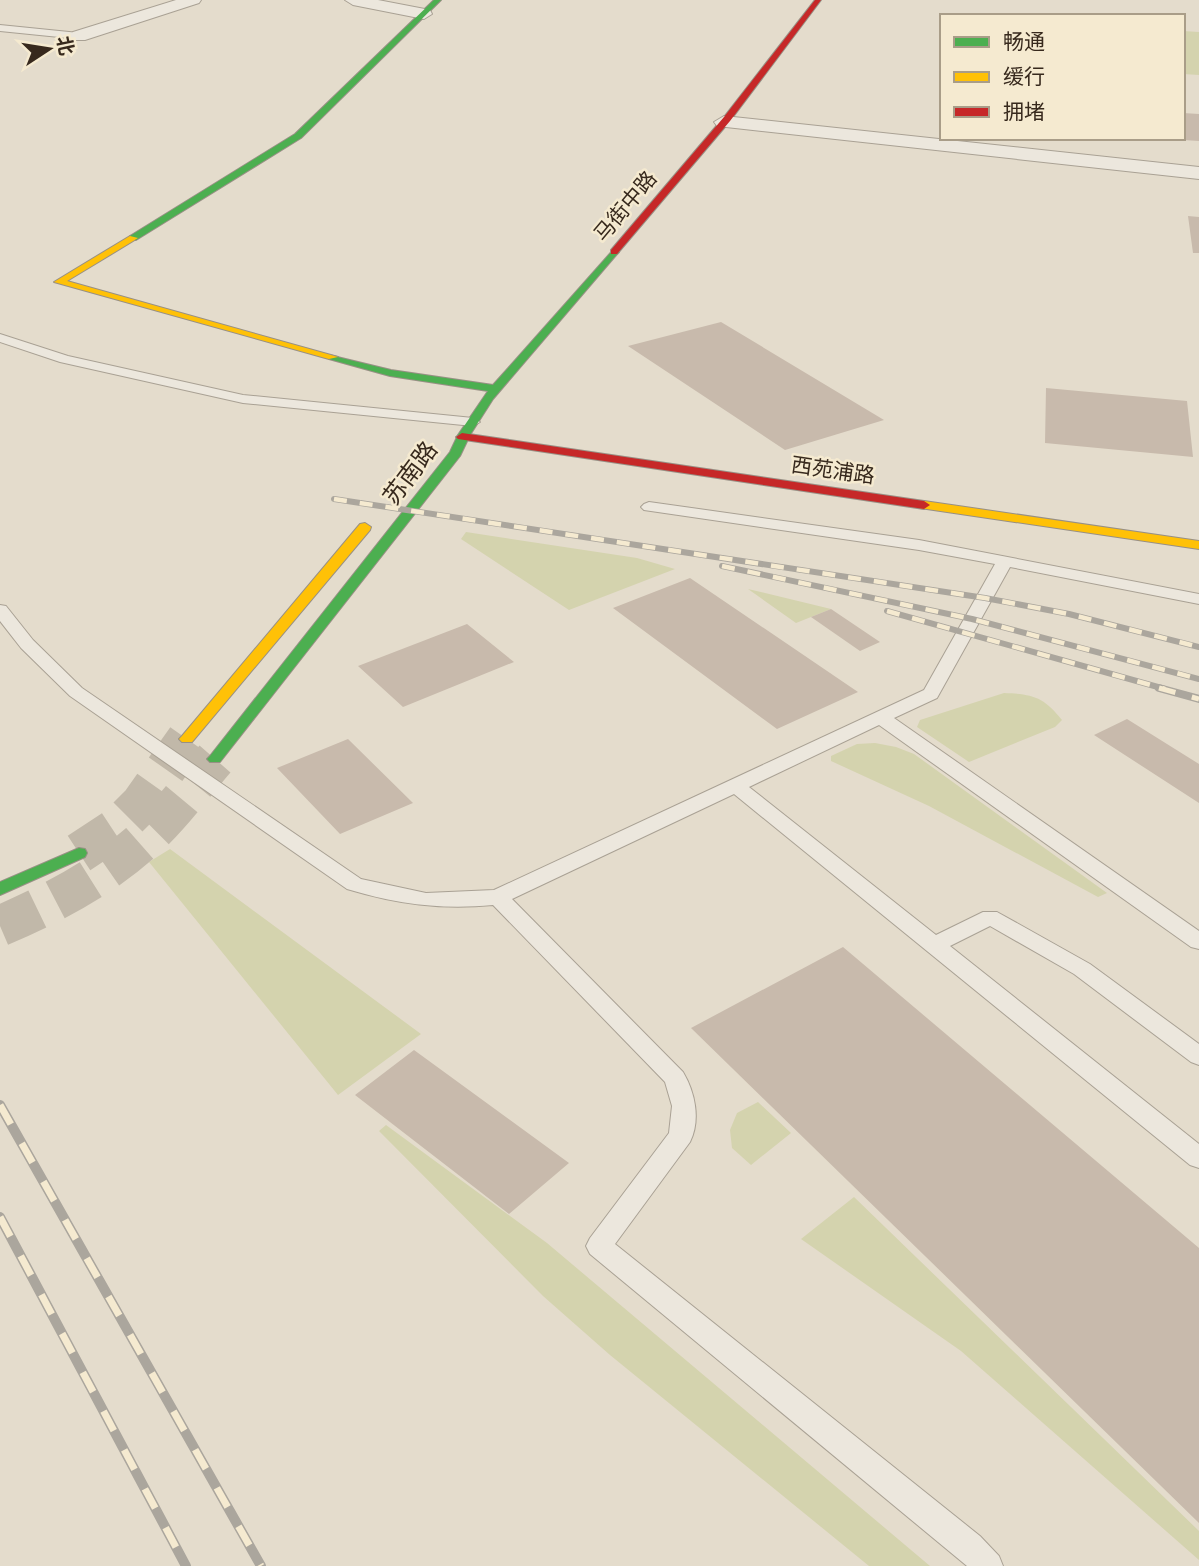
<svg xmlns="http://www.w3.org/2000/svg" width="1199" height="1566" viewBox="0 0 1199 1566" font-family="Merriweather,'Noto Sans SC',serif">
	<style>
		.green { fill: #d4d3ae }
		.building { fill: #c8baac }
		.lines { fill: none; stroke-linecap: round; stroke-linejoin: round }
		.secondary-tunnel { stroke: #c1b8a9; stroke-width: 41; stroke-dasharray: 41 20; stroke-linecap: butt }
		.lane-casing { stroke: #a9a194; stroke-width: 2 }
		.street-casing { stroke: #a9a194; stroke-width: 2 }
		.fast-casing { stroke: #989085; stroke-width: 2 }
		.slow-casing { stroke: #989085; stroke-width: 2 }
		.jam-casing { stroke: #989085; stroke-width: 2 }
		.lane { fill: #ece7dd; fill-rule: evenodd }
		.street { fill: #ece7dd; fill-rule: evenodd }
		.fast { fill: #4caf50; fill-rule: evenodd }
		.slow { fill: #ffc107; fill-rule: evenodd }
		.jam { fill: #c62828; fill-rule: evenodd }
		.rail-far2-casing { stroke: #aba69d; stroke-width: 6 }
		.rail-far1-casing { stroke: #aba69d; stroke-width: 8 }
		.rail-casing { stroke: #aba69d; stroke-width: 10 }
		.rail-far2 { stroke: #f5ead0; stroke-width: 4.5; stroke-dasharray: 13; stroke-linecap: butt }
		.rail-far1 { stroke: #f5ead0; stroke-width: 5; stroke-dasharray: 17; stroke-linecap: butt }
		.rail { stroke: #f5ead0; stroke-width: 7; stroke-dasharray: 22; stroke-linecap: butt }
		.labels { text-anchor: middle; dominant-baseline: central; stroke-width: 5; stroke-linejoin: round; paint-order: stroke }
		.far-street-label { font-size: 21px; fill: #37291d; stroke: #f5ead0 }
		.street-label { font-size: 24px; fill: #37291d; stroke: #f5ead0 }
	</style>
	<rect width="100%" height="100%" fill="#e4dccc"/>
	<!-- green -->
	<path class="green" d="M1183 31 1199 32V75L1183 74Z
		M466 532 637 558 675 569 569 610 461 539Z
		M748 589 831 609 796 623Z
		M1004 693C1033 694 1044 697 1062 720L1055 727 969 762 917 727 920 720Z
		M875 743 896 747 914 754 1107 893 1098 897 929 806 831 761V756L857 744Z
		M170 849 421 1034 338 1095 149 862Z
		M758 1102 791 1133 751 1165 732 1148 730 1130 737 1113Z
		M386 1125 547 1243 930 1566H869L610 1355 543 1296 379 1131Z
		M854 1197 1199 1531V1560L961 1351 801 1239Z"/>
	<!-- building -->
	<path class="building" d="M1183 113 1199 114V141L1183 140Z
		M1188 216 1199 217V253H1193Z
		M721 322 884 420 785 450 628 346Z
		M1046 388 1187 401 1193 457 1045 443Z
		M690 578 858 692 777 729 613 608Z
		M831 609 880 642 860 651 811 617Z
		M467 624 514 662 403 707 358 666Z
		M1127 719 1199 764V803L1094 735Z
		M348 739 413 803 340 834 277 768Z
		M843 947 1199 1248V1523L691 1028Z
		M414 1050 569 1163 509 1214 355 1095Z"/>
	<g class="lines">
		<!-- secondary-tunnel -->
		<path class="secondary-tunnel" d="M79 853 117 828 141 804 187 739
			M0 926C56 902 111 873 155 829 177 807 195 782 215 759"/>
		<!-- lane casing -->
		<g class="lane-casing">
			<path id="lane" d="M0 25 79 33 83 36 79 39 0 31Z
				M0 334 68 356 243 395 473 418 480 422 473 426 243 403 60 362 0 342Z
				M649 502 919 540 1199 594V604L1010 567 937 698 894 718 1199 931V949L1191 947 879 725 749 787 936 935 983 912H997L1090 964 1199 1044V1065L1191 1062 1074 974 990 926 950 946 1199 1144V1168L1190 1165 734 794 512 899 683 1072C695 1092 701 1120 690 1142L615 1244 980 1536 999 1556 1003 1566H967L590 1254 586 1246 590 1238 669 1133 672 1106 665 1082 493 905C441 910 397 904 347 889L70 696 21 648 0 621V605L6 606 33 640 82 688 361 879 426 893 494 890 924 690 995 564 919 550 644 510 641 507 644 504Z"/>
		</g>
		<!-- street casing -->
		<g class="street-casing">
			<path id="street" d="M176 0H201L199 3 85 40H73L70 36 73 32Z
				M345 0H378L430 10 432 14 424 19 353 5Z
				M724 116 1199 167V179L717 126 714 122Z"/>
		</g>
		<!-- fast casing -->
		<g class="fast-casing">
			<path id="fast" d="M434 0H441L301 138 136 240H130V236L295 134Z
				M614 249 619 252 617 254 493 399 470 435 460 456 220 762H210L207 759 210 756 450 452 458 435 488 391 390 376 329 359V355L391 370 493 385Z
				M79 848 85 849 87 853 85 857 0 895V882Z"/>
		</g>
		<!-- slow casing -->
		<g class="slow-casing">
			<path id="slow" d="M130 236 138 238 67 281 338 357 329 359 54 282Z
				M924 501 1199 541V549L920 508 918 505Z
				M365 523 371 527 370 530 192 742H182L179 739 182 736 360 524Z"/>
		</g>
		<!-- jam casing -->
		<g class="jam-casing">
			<path id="jam" d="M815 0H821L730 121 617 254H611V250L724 117Z
				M462 433 924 501 930 505 924 509 458 439 456 437Z"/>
		</g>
		<!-- lane -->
		<use href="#lane" class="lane"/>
		<!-- street -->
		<use href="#street" class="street"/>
		<!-- fast -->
		<use href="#fast" class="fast"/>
		<!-- slow -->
		<use href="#slow" class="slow"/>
		<!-- jam -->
		<use href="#jam" class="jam"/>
		<!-- rail-far2 casing -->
		<g class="rail-far2-casing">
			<path id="rail-far2" d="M334 499 985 598 1069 614 1199 647
				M722 566 972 619 1199 679
				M887 611 1165 689"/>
		</g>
		<!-- rail-far1 casing -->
		<g class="rail-far1-casing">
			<path id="rail-far1" d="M1159 688 1199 699"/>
		</g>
		<!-- rail casing -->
		<g class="rail-casing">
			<path id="rail" d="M0 1105 261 1566
				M0 1217 186 1566"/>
		</g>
		<!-- rail-far2 -->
		<use href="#rail-far2" class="rail-far2"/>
		<!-- rail-far1 -->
		<use href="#rail-far1" class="rail-far1"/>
		<!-- rail -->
		<use href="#rail" class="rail"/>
	</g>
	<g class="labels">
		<!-- far-street labels -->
		<g class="far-street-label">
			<text transform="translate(625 206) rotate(-50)">马街中路</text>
			<text transform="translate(833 470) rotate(8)">西苑浦路</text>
		</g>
		<!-- street labels -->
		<g class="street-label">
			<text transform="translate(410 473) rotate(-53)">苏南路</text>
		</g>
	</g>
	<!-- legend -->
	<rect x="940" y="14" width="245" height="126" fill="#f5ead0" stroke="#a99d88" stroke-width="2"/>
	<rect x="954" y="37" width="35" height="10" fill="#4caf50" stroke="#a99d88" stroke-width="2"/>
	<text x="1003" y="49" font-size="21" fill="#37291d">畅通</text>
	<rect x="954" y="72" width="35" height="10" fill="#ffc107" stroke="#a99d88" stroke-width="2"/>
	<text x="1003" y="84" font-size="21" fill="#37291d">缓行</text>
	<rect x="954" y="107" width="35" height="10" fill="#c62828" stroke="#a99d88" stroke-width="2"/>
	<text x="1003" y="119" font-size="21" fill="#37291d">拥堵</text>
	<!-- north arrow -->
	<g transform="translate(49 49) rotate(78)" stroke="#f5ead0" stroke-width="5" paint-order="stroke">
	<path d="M0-5L12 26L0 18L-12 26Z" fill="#37291d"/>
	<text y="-10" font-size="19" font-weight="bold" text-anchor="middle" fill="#37291d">北</text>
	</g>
</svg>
